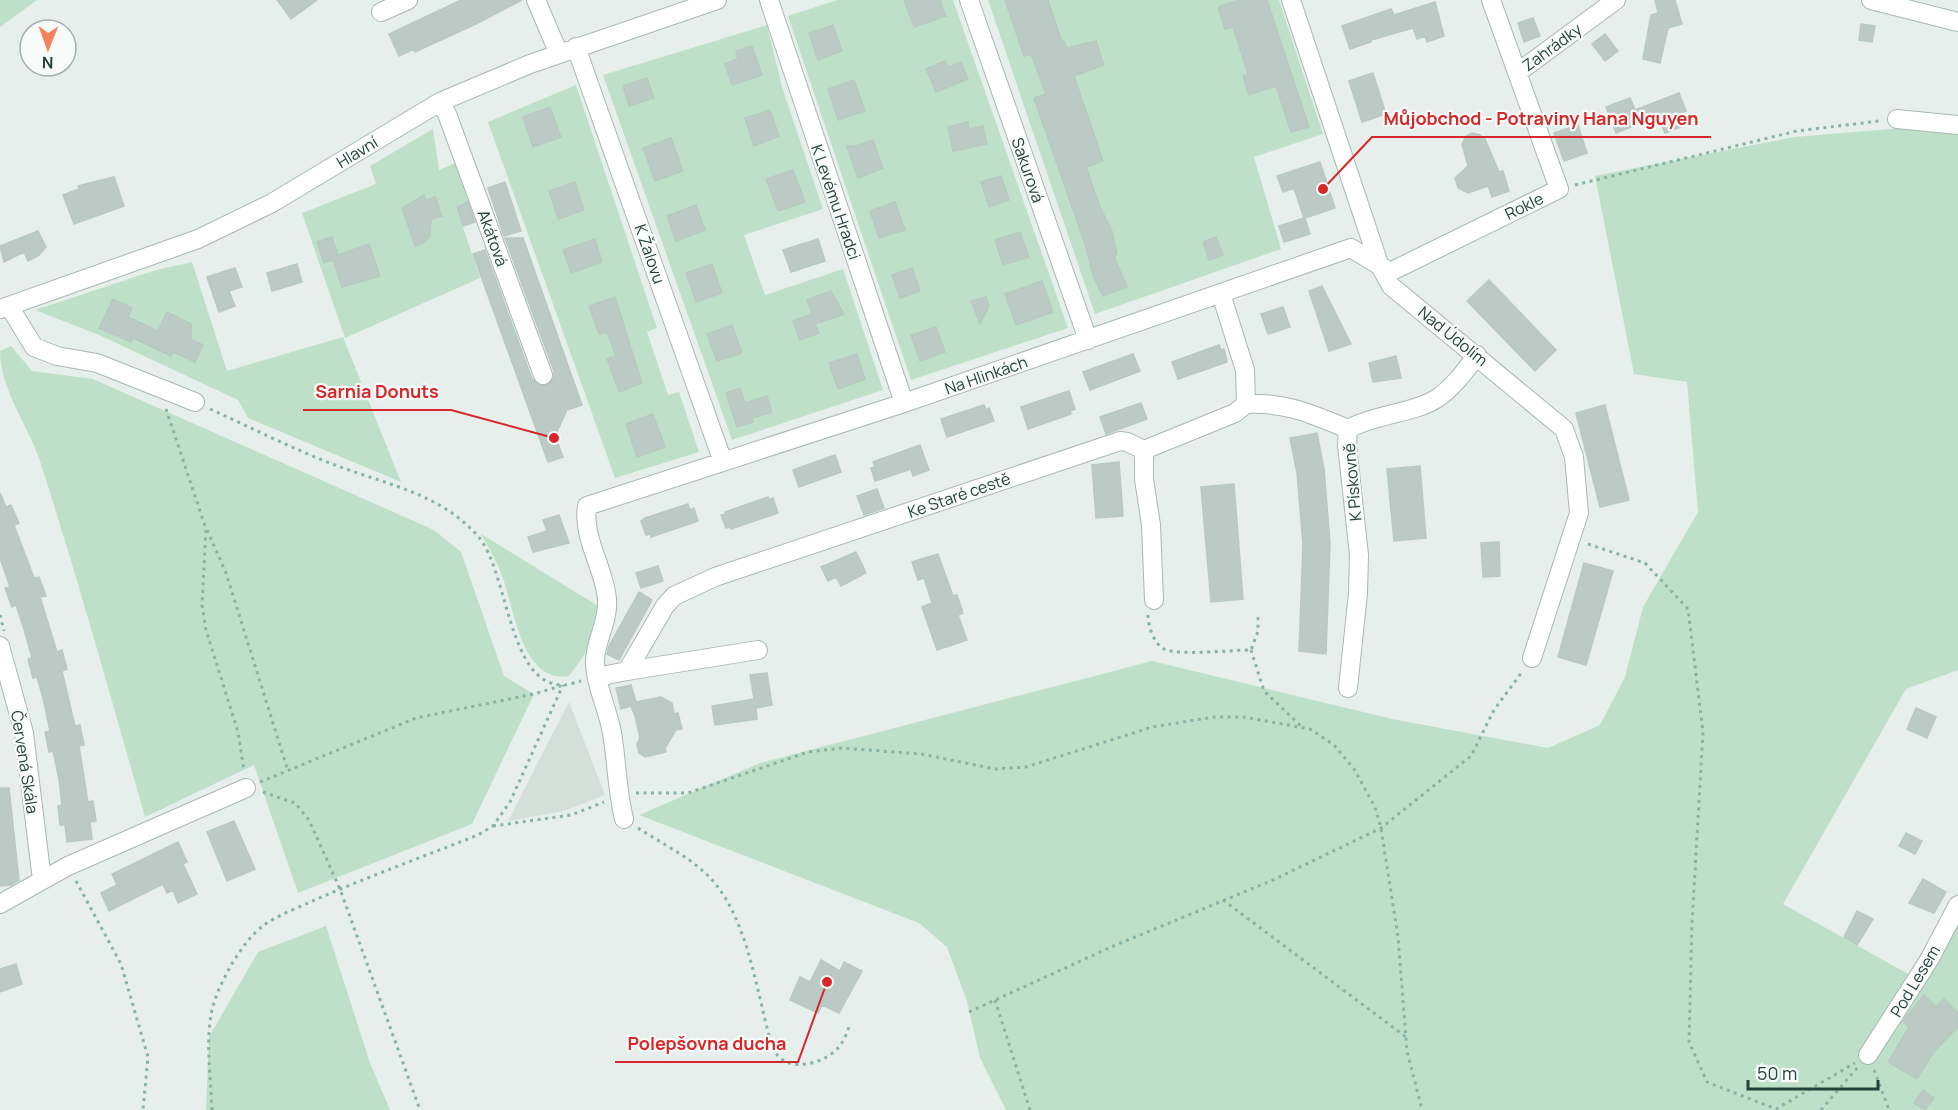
<svg xmlns="http://www.w3.org/2000/svg" width="1958" height="1110" viewBox="0 0 1958 1110" font-family="Manrope,sans-serif">
	<style>
		.built { fill: #d4dfda }
		.green { fill: #bfe0c8 }
		.building { fill: #bbcac4; stroke: #b8c9c2; stroke-width: 1.5 }
		.lines { fill: none; stroke-linecap: round; stroke-linejoin: round }
		.minor-casing { stroke: #a8b8b2; stroke-width: 20 }
		.path { stroke: #86b3a5; stroke-width: 3; stroke-dasharray: 3 4.5; stroke-linecap: butt }
		.minor { stroke: #fff; stroke-width: 18 }
		.labels { text-anchor: middle; dominant-baseline: central; stroke-width: 4.5; stroke-linejoin: round; paint-order: stroke }
		.street-label { font-size: 16px; fill: #24423a; stroke: #f7fbf9 }
		.leader { fill: none; stroke: #d62828; stroke-width: 2 }
		.callout-dot { fill: #d62828; stroke: #f7fbf9; stroke-width: 2 }
		.callout-label { font-size: 18px; text-anchor: middle; font-weight: bold; fill: #d62828; stroke: #f7fbf9; stroke-width: 4.5; stroke-linejoin: round; paint-order: stroke }
	</style>
	<rect width="100%" height="100%" fill="#e6efeb"/>
	<!-- built -->
	<path class="built" d="M569 702 605 795 564 811 508 821Z"/>
	<!-- green -->
	<path class="green" d="M0 0H37L0 27Z
		M837 0H953L1068 328 911 380 788 16Z
		M988 0H1279L1323 134 1254 157 1281 249 1095 314Z
		M767 25 782 87 823 209 744 235 765 295 843 269 883 390 732 440 603 75Z
		M576 85 657 328 647 332 668 395 679 392 699 452 615 478 488 122Z
		M1927 126 1958 130V670L1906 689 1783 904 1910 975 1958 914V1110H1006L980 1058 967 1001 947 947 919 923 639 815 760 763 1152 661 1392 719 1548 748 1600 725 1625 677 1643 607 1698 512 1687 382 1634 374 1595 176 1794 137Z
		M433 129 439 170 458 162 472 201 456 207 480 278 345 338 302 213 376 184 370 166Z
		M192 262 227 371 343 337 401 482 248 418 238 400 99 335 35 310 156 270Z
		M11 346 32 371 93 379 434 530 461 552 504 676 534 694 472 824 298 893 254 765 145 817C111 698 78 579 40 461 28 425 0 389 0 351Z
		M481 534 598 606 585 654 569 676C521 684 514 606 502 576 497 561 488 547 481 534Z
		M326 926 370 1063 390 1110H206L209 1037 258 952Z"/>
	<!-- building -->
	<path class="building" d="M277 0H317L291 19Z
		M461 0H522L478 23 415 52 414 49 399 56 389 34Z
		M904 0H940L946 16 914 27Z
		M1005 0H1048L1062 42 1064 41 1067 48 1096 41 1104 65 1074 76 1103 161 1086 167 1100 207 1112 231 1117 254 1114 256 1127 287 1103 296 1093 276 1086 247 1034 98 1046 94 1031 54 1024 56Z
		M1239 0H1267L1309 127 1291 132 1276 86 1249 95 1243 76 1248 74 1233 27 1225 29 1218 7Z
		M1655 0H1675L1682 24 1668 28 1660 63 1643 59 1651 15 1658 13Z
		M1435 2 1444 36 1427 42 1425 36 1417 39 1413 28 1371 40V42L1350 49 1342 26 1391 9 1394 15Z
		M1533 18 1540 36 1524 42 1518 23Z
		M1861 24 1875 26 1872 42 1859 40Z
		M833 25 842 51 818 60 809 33Z
		M1605 34 1618 51 1605 61 1592 44Z
		M752 46 762 75 732 85 725 64 738 59 736 51Z
		M945 61 948 67 961 62 968 79 936 92 926 69Z
		M1373 73 1386 114 1362 122 1349 81Z
		M647 78 654 98 629 106 623 86Z
		M854 80 865 111 838 120 828 89Z
		M1679 93 1686 111 1679 114 1683 126 1665 133 1658 116 1616 133 1606 107 1630 98 1635 110Z
		M550 107 561 137 533 147 523 117Z
		M770 110 779 136 754 146 745 118Z
		M968 122 969 129 983 126 987 144 953 151 948 127Z
		M1578 125 1587 153 1564 161 1554 133Z
		M1472 133 1480 135 1485 139 1499 172 1503 171 1509 191 1492 197 1488 186 1468 193 1458 188 1455 178 1468 166 1462 144 1466 136Z
		M671 138 683 171 655 181 643 148Z
		M873 140 883 168 858 178 847 146H856Z
		M1320 162 1335 208 1305 218 1310 234 1284 242 1279 226 1304 218 1294 188 1283 192 1277 176Z
		M793 170 805 202 778 211 766 179Z
		M1001 176 1009 200 989 207 981 182Z
		M114 177 124 206 74 224 63 195 79 189 78 186Z
		M505 182 521 231 504 236 488 188Z
		M575 182 584 210 558 219 549 191Z
		M424 195 426 200 435 197 442 216 431 219 430 236 425 242 415 246 402 208Z
		M468 202 475 222 463 226 457 207Z
		M895 202 905 230 879 238 870 211Z
		M696 205 705 230 676 241 667 216Z
		M38 231 46 247 38 256 28 261 24 252 4 262 0 246Z
		M1020 232 1029 257 1003 265 995 240Z
		M332 237 338 255 369 244 380 276 342 287 333 260 324 263 317 242Z
		M1216 237 1223 255 1209 260 1203 242Z
		M505 238H523L582 405 567 410 555 436 563 457 548 462 473 254 485 250 532 379 541 386 547 385 554 377V371Z
		M595 239 602 262 571 273 563 250Z
		M818 239 825 261 791 272 783 250Z
		M297 264 302 282 272 291 267 273Z
		M712 264 722 293 696 302 686 273Z
		M235 268 242 287 229 291 235 306 219 312 207 277Z
		M912 268 920 291 900 298 892 275Z
		M1489 280 1556 350 1535 371 1467 301Z
		M1042 281 1053 312 1016 325 1005 294Z
		M1322 286 1351 344 1329 351 1309 291Z
		M831 291 844 314 815 324 819 333 800 340 793 321 811 314 815 323 807 300Z
		M615 297 642 383 619 392 607 359 616 356 607 332 599 334 589 306Z
		M986 297 989 306 980 324 971 301Z
		M113 299 132 308 128 317 158 331 167 312 191 324V339L203 345 195 362 173 352 171 356 133 338 131 342 99 328Z
		M1283 307 1290 327 1268 334 1261 314Z
		M732 325 742 353 717 361 707 334Z
		M936 327 945 352 920 361 911 335Z
		M1219 345 1221 350 1224 349 1227 362 1178 379 1172 362Z
		M857 354 865 379 838 389 829 363Z
		M1133 354 1140 371 1090 390 1083 372Z
		M1396 356 1401 378 1373 382 1369 363Z
		M740 388 745 403 767 396 772 412 752 418 753 422 737 427 726 393Z
		M1069 391 1075 409 1070 411 1071 414 1028 429 1021 407Z
		M1141 403 1147 419 1106 434 1100 417Z
		M984 405 986 410 989 408 994 421 947 437 941 419Z
		M1605 405 1629 500 1600 507 1576 413Z
		M653 414 665 447 637 457 626 424Z
		M1317 433 1324 469 1330 543 1326 654 1299 651 1303 544 1297 473 1290 438Z
		M920 445 929 470 913 476 911 469 875 481 871 468 875 467 873 462Z
		M835 455 841 472 799 487 793 470Z
		M1119 462 1123 516 1096 518 1092 465Z
		M1420 466 1426 538 1394 541 1387 469Z
		M1234 484 1243 599 1211 602 1201 487Z
		M877 489 884 508 864 515 857 496Z
		M0 493 6 507 11 505 19 523 14 525 34 578 39 577 46 596 40 597 57 652 62 650 67 669 62 671 75 726 80 725 84 745 79 746 88 802 93 801 96 821 90 822 92 839 67 842 65 825H60L58 806 62 805 59 779 53 751 49 752 45 732 50 731 43 698 37 677 33 678 28 659 32 658 24 629 16 605 12 607 5 588 10 587 0 558Z
		M768 497 769 500 773 498 778 513 731 529 730 527 726 528 721 515 726 514 725 512Z
		M688 504 690 510 694 508 698 521 651 537 650 534 646 535 641 521 645 518Z
		M559 515 569 543 533 552 528 537 547 531 543 520Z
		M1499 542 1500 576 1483 577 1481 543Z
		M856 552 866 573 841 586 836 577 828 581 821 567Z
		M938 554 953 596 957 595 963 613 958 615 967 640 937 650 922 607 932 603 924 578 918 580 912 562Z
		M1584 563 1613 571 1586 665 1558 657Z
		M658 566 663 581 641 588 636 573Z
		M639 592 652 600 619 660 607 654 609 646Z
		M767 673 772 705 756 708 757 719 715 725 712 706 754 699 750 675Z
		M631 685 636 702 661 697 672 703 674 714 678 713 682 729 676 730 665 748 666 752 645 757 639 753 637 744 640 738 635 716 631 706 621 709 616 688Z
		M1916 708 1936 717 1927 738 1907 729Z
		M0 788H9L19 880 11 885 0 886Z
		M234 821 255 869 227 881 207 832Z
		M1906 833 1922 841 1915 854 1899 846Z
		M178 842 187 862 183 864 197 894 178 903 173 890 167 893 163 884 109 911 101 893 117 885 112 874Z
		M1923 879 1946 892 1934 913 1909 903Z
		M1857 911 1873 919 1857 945 1844 937Z
		M821 960 840 971 844 962 862 971 839 1013 822 1005 818 1013 790 1000 800 977 810 982Z
		M16 964 22 984 0 992V969Z
		M1924 995 1936 1007 1944 999 1958 1013V1027L1933 1053 1917 1079 1888 1062 1909 1027 1903 1021Z
		M1923 1090 1934 1098 1925 1110 1914 1103Z"/>
	<g class="lines">
		<!-- minor casing -->
		<g class="minor-casing">
			<path id="minor" d="M536 0 559 54
				M769 0 904 403
				M969 0 1088 340
				M1291 0 1379 264 1391 286 1564 429 1574 457 1579 513 1532 658
				M1871 0 1958 22
				M381 12 408 0
				M576 47 723 462
				M1517 73 1616 0
				M440 102 447 114 543 375
				M1897 119 1958 125
				M9 306 34 347 57 356 97 363 195 402
				M0 309 198 239 272 203 440 102 530 64 717 0
				M1246 404C1286 402 1312 414 1348 429
				M1144 450V479L1151 525 1154 600
				M0 646 24 733 42 880
				M627 671 758 650
				M597 677 627 671 665 606 674 596 715 577 1120 441 1127 442 1144 450 1235 413 1246 404 1245 370 1221 294
				M1348 688 1358 593 1359 555 1347 445 1348 429C1376 414 1414 413 1436 399 1453 388 1465 371 1477 355
				M624 819C617 791 617 762 612 733 608 709 595 685 595 661 595 641 609 621 607 599 604 567 582 538 587 506L904 403 1351 248 1390 272 1559 189 1491 0
				M0 904 68 866 246 788
				M1868 1055 1929 960 1958 905"/>
		</g>
		<!-- path -->
		<path class="path" d="M1575 185 1797 131 1879 121
			M166 409 206 529 202 605 206 630 238 732 244 771
			M210 409C252 428 293 449 335 465 385 484 439 493 477 535 509 570 507 685 563 685 569 685 576 682 581 681
			M207 530 226 573 288 771
			M1588 544 1645 563 1688 609 1703 732 1692 923 1689 1042 1707 1082 1776 1109 1855 1063
			M0 615 4 631
			M1148 615C1148 626 1154 644 1164 649 1180 656 1231 650 1251 650L1258 631V613
			M1251 650 1264 691 1301 726
			M260 782 416 718 534 694 561 686
			M263 792 295 803 309 820 340 889 420 1110
			M636 793H688L808 752 842 748 921 754 995 769 1026 767 1152 727 1214 717H1244L1310 729 1334 745 1354 769 1375 807 1381 828 1398 937 1407 1051 1422 1110
			M493 826 571 815 604 802
			M638 828C659 842 684 854 703 871 746 908 755 985 770 1039 772 1044 774 1051 778 1056 794 1073 829 1062 841 1044 845 1039 847 1032 849 1027
			M76 881 121 964 148 1057 143 1110
			M1223 900 1406 1037
			M995 1000 1030 1110
			M969 1012 1111 947 1273 880 1381 828 1471 756 1494 710 1522 672
			M1874 1070 1889 1110
			M212 1110C211 1078 205 1041 212 1010 218 984 242 941 264 925 280 914 300 907 317 899 370 876 425 856 478 835L493 826 510 802 563 685
			M1821 1110 1857 1068"/>
		<!-- minor -->
		<use href="#minor" class="minor"/>
	</g>
	<g class="labels">
		<!-- street labels -->
		<g class="street-label">
			<text transform="translate(1552 47) rotate(-36)">Zahrádky</text>
			<text transform="translate(357 152) rotate(-31)">Hlavní</text>
			<text transform="translate(1028 170) rotate(71)">Sakurová</text>
			<text transform="translate(836 202) rotate(71)">K Levému Hradci</text>
			<text transform="translate(1524 206) rotate(-26)">Rokle</text>
			<text transform="translate(493 238) rotate(70)">Akátová</text>
			<text transform="translate(650 254) rotate(71)">K Žalovu</text>
			<text transform="translate(1453 336) rotate(39)">Nad Údolím</text>
			<text transform="translate(986 375) rotate(-19)">Na Hlinkách</text>
			<text transform="translate(1352 482) rotate(-95)">K Pískovně</text>
			<text transform="translate(959 495) rotate(-19)">Ke Staré cestě</text>
			<text transform="translate(25 762) rotate(81)">Červená Skála</text>
			<text transform="translate(1915 981) rotate(-59)">Pod Lesem</text>
		</g>
	</g>
	<!-- callouts -->
	<path class="leader" d="M1323 189L1372 137H1711M554 438L451 410H303M827 982L798 1062H615"/>
	<g class="callout-dot">
		<circle cx="1323" cy="189" r="6"/>
		<circle cx="554" cy="438" r="6"/>
		<circle cx="827" cy="982" r="6"/>
	</g>
	<g class="callout-label">
		<text x="1541" y="125">Můjobchod - Potraviny Hana Nguyen</text>
		<text x="377" y="398">Sarnia Donuts</text>
		<text x="707" y="1050">Polepšovna ducha</text>
	</g>
	<!-- north arrow -->
	<g transform="translate(48 48) rotate(181)"><circle r="28" fill="#f7fbf9" stroke="#a3b1ad" stroke-width="1.5"/>
	<path d="M0-4.5L10 22L0 15L-10 22Z" fill="#f4845f"/>
	<text y="-9" font-size="16" font-weight="bold" text-anchor="middle" fill="#24423a">N</text>
	</g>
	<!-- scale -->
	<path d="M1748 1080v9h130v-9" fill="none" stroke="#24423a" stroke-width="3"/>
	<text x="1757" y="1080" font-size="18" fill="#24423a" stroke="#f7fbf9" stroke-width="4.5" paint-order="stroke">50 m</text>
</svg>
